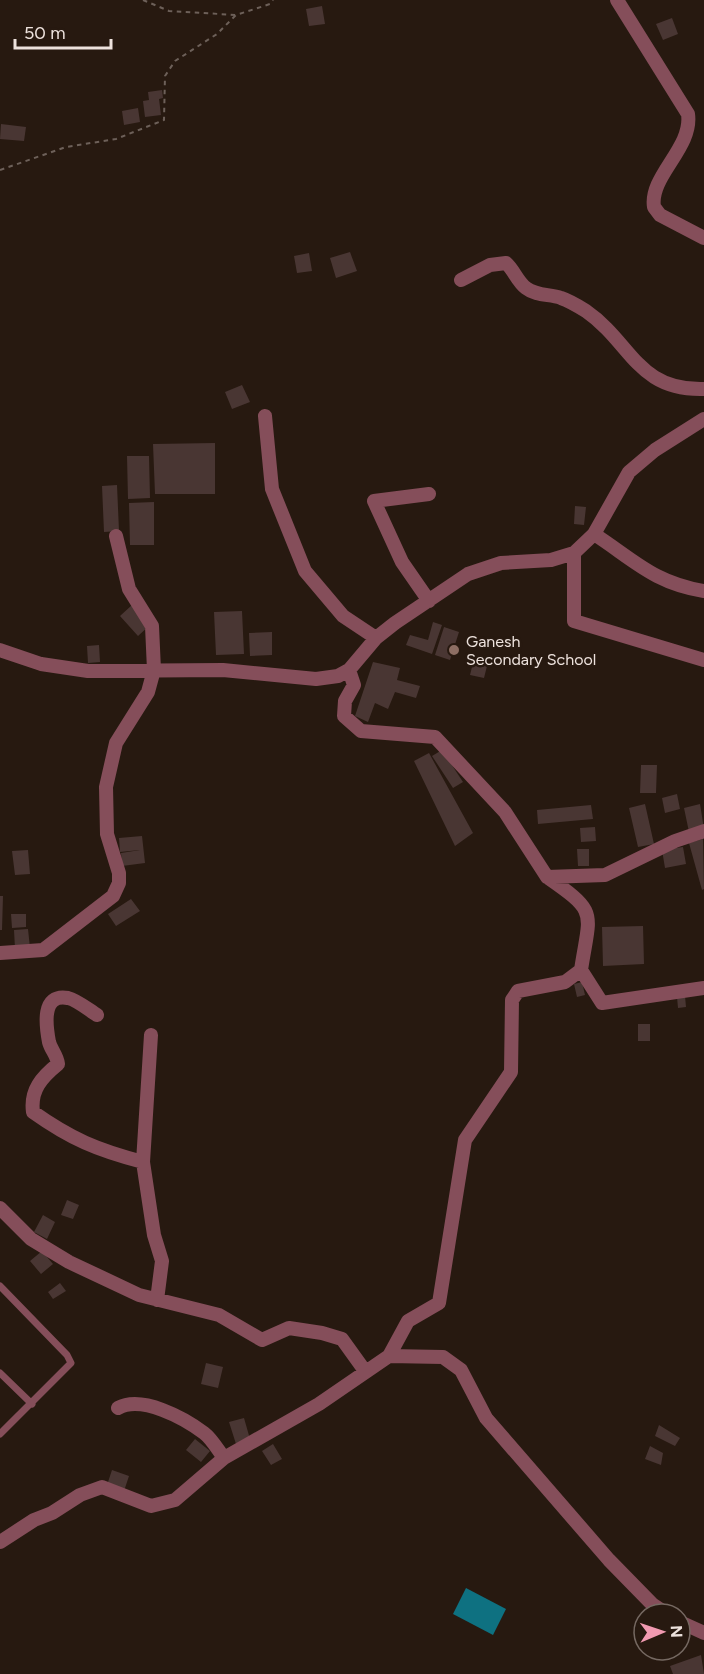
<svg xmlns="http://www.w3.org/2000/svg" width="704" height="1674" viewBox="0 0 704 1674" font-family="Figtree,sans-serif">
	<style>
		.water { fill: #0e7181 }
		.building { fill: #493633 }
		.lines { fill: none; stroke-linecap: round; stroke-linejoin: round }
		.path { stroke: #6d6059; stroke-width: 2; stroke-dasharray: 4.5 4.5; stroke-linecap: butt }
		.service { stroke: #854e5a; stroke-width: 7 }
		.minor { stroke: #854e5a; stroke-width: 14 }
		.education-dot { fill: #8d6e63; stroke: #271910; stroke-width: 2 }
		.labels { text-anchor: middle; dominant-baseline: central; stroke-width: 5; stroke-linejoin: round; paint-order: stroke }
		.poi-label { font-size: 16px; fill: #ede2dd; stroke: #271910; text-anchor: start }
	</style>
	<rect width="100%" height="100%" fill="#271910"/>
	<!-- water -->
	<path class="water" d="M466 1588 506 1609 493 1635 453 1614Z"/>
	<!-- building -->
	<path class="building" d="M322 6 325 24 309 26 306 9Z
		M672 18 678 34 663 40 656 24Z
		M162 90 163 98 159 99 161 115 145 117 143 101 149 100 148 92Z
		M138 108 140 122 124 125 122 111Z
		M1 124 26 127 24 141 0 139Z
		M350 252 357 271 336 278 330 258Z
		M309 253 312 271 297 273 294 256Z
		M242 385 250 402 232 409 225 392Z
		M215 443V494H155L153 444Z
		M127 456H149L150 498 128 499Z
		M117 485 119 531 104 532 102 486Z
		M154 502V545H130L129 503Z
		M575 506 586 507 584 525 574 524Z
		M132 605 150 625 138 636 120 616Z
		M242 611 244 654 216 655 214 612Z
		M433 622 442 625 432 654 406 645 410 635 428 640Z
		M444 627 459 632 450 660 435 655Z
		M272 632V655L250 656 249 633Z
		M99 645 100 662 88 663 87 646Z
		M475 655 489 658 484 678 470 675Z
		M373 662 400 668 397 680 420 686 416 698 395 692 388 709 375 703 368 722 355 716Z
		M442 750 463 782 453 788 432 756Z
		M429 753 473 833 455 846 414 761Z
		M641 765H657L656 793H640Z
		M677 794 680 809 665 813 662 798Z
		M645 804 654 844 638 847 629 808Z
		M700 804 704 829 689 832 684 808Z
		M591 805 593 819 538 824 537 810Z
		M595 827 596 841 581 842 580 828Z
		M142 836 145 863 122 866 121 853 140 850 120 852 119 838Z
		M703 839 704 889 702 890 689 843Z
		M683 847 686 864 665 868 662 850Z
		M577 849H589V866H578Z
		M28 850 30 874 15 875 12 851Z
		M0 896H3L2 930H0Z
		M131 899 140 911 116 926 108 914Z
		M11 914H26V927L12 928Z
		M643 926 644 964 603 966 602 927Z
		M28 929 30 948 15 949 14 930Z
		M582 982 585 995 577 997 574 984Z
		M685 996 686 1007 678 1008 677 997Z
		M638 1024H650V1041H638Z
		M67 1200 79 1205 73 1219 61 1215Z
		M43 1215 55 1222 47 1239 34 1232Z
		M42 1251 53 1264 41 1274 30 1261Z
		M60 1283 66 1291 53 1299 48 1292Z
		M206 1363 223 1367 218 1388 201 1384Z
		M244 1418 250 1439 236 1444 229 1422Z
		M659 1425 680 1438 675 1446 655 1436Z
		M195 1439 210 1451 201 1462 186 1450Z
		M273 1444 282 1459 271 1465 262 1451Z
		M650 1446 663 1453 661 1465 645 1459Z
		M112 1470 129 1476 124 1491 107 1485Z
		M701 1655 704 1674H673L670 1666Z"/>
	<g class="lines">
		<!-- path -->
		<path class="path" d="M143 0 169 11 236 15
			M0 170 66 147 116 139 164 120 165 76 175 61 217 34 236 15 270 4 273 0"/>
		<!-- service -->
		<path class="service" d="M0 1286 67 1355 71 1363 0 1434
			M0 1373 32 1404"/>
		<!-- minor -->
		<path class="minor" d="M617 0 688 114C693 148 649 176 654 207L660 215 704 238
			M461 280 490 265 506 263C514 270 517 281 526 288 536 296 550 294 561 298 570 301 578 306 586 311 632 343 637 391 704 389
			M265 416 272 489 305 571 343 616 376 638
			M429 494 374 501 402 562 429 601
			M594 534C634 560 654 583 704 591
			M574 553V621L704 660
			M0 650 41 664 88 671 223 670 316 679 338 676 349 670 376 638 395 623 468 574 501 563 551 560 574 553 594 534 629 472 655 450 704 419
			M349 670 354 685 345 701 344 716 361 731 435 737 505 812 547 877 605 875 675 841 704 831
			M547 877C599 913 590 911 581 970L602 1003 704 988
			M0 953 43 950 113 896 119 883V873L107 834 106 787 116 743 148 692 154 670 152 626 129 589 116 536
			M97 1015C89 1010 77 1000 68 998 41 993 46 1026 49 1042 51 1050 57 1055 58 1064 42 1077 30 1090 33 1112 71 1139 97 1150 143 1162
			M151 1035 143 1162 154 1235 162 1261 157 1300
			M0 1208 31 1239 69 1262 139 1295 219 1315 262 1340 289 1328 322 1333 342 1339 365 1371
			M389 1356 443 1357 461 1370 486 1418 609 1560 652 1604 667 1614
			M118 1408C142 1395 184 1418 204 1433 212 1439 218 1450 224 1458
			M0 1542 34 1520 52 1513 80 1495 102 1487 151 1506 175 1500 224 1458 319 1404 389 1356 408 1321 439 1303 465 1140 511 1072 512 1000 518 991 565 982 581 970
			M680 1622 704 1633"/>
	</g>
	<!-- markers -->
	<circle class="education-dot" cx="454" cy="650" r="6"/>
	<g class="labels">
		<!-- poi labels -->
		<g class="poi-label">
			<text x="466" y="641">Ganesh<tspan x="466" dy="18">Secondary School</tspan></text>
		</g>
	</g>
	<!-- north arrow -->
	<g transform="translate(662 1632) rotate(88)"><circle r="28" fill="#271910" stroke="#766962" stroke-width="1.5"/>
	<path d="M0-4.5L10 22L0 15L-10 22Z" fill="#f19ab1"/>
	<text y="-9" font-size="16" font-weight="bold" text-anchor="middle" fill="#ede2dd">N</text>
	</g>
	<!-- scale -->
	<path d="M15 39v9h96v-9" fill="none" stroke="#ede2dd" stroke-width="3"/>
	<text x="24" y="39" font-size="18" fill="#ede2dd" stroke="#271910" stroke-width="4.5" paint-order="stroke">50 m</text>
</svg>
